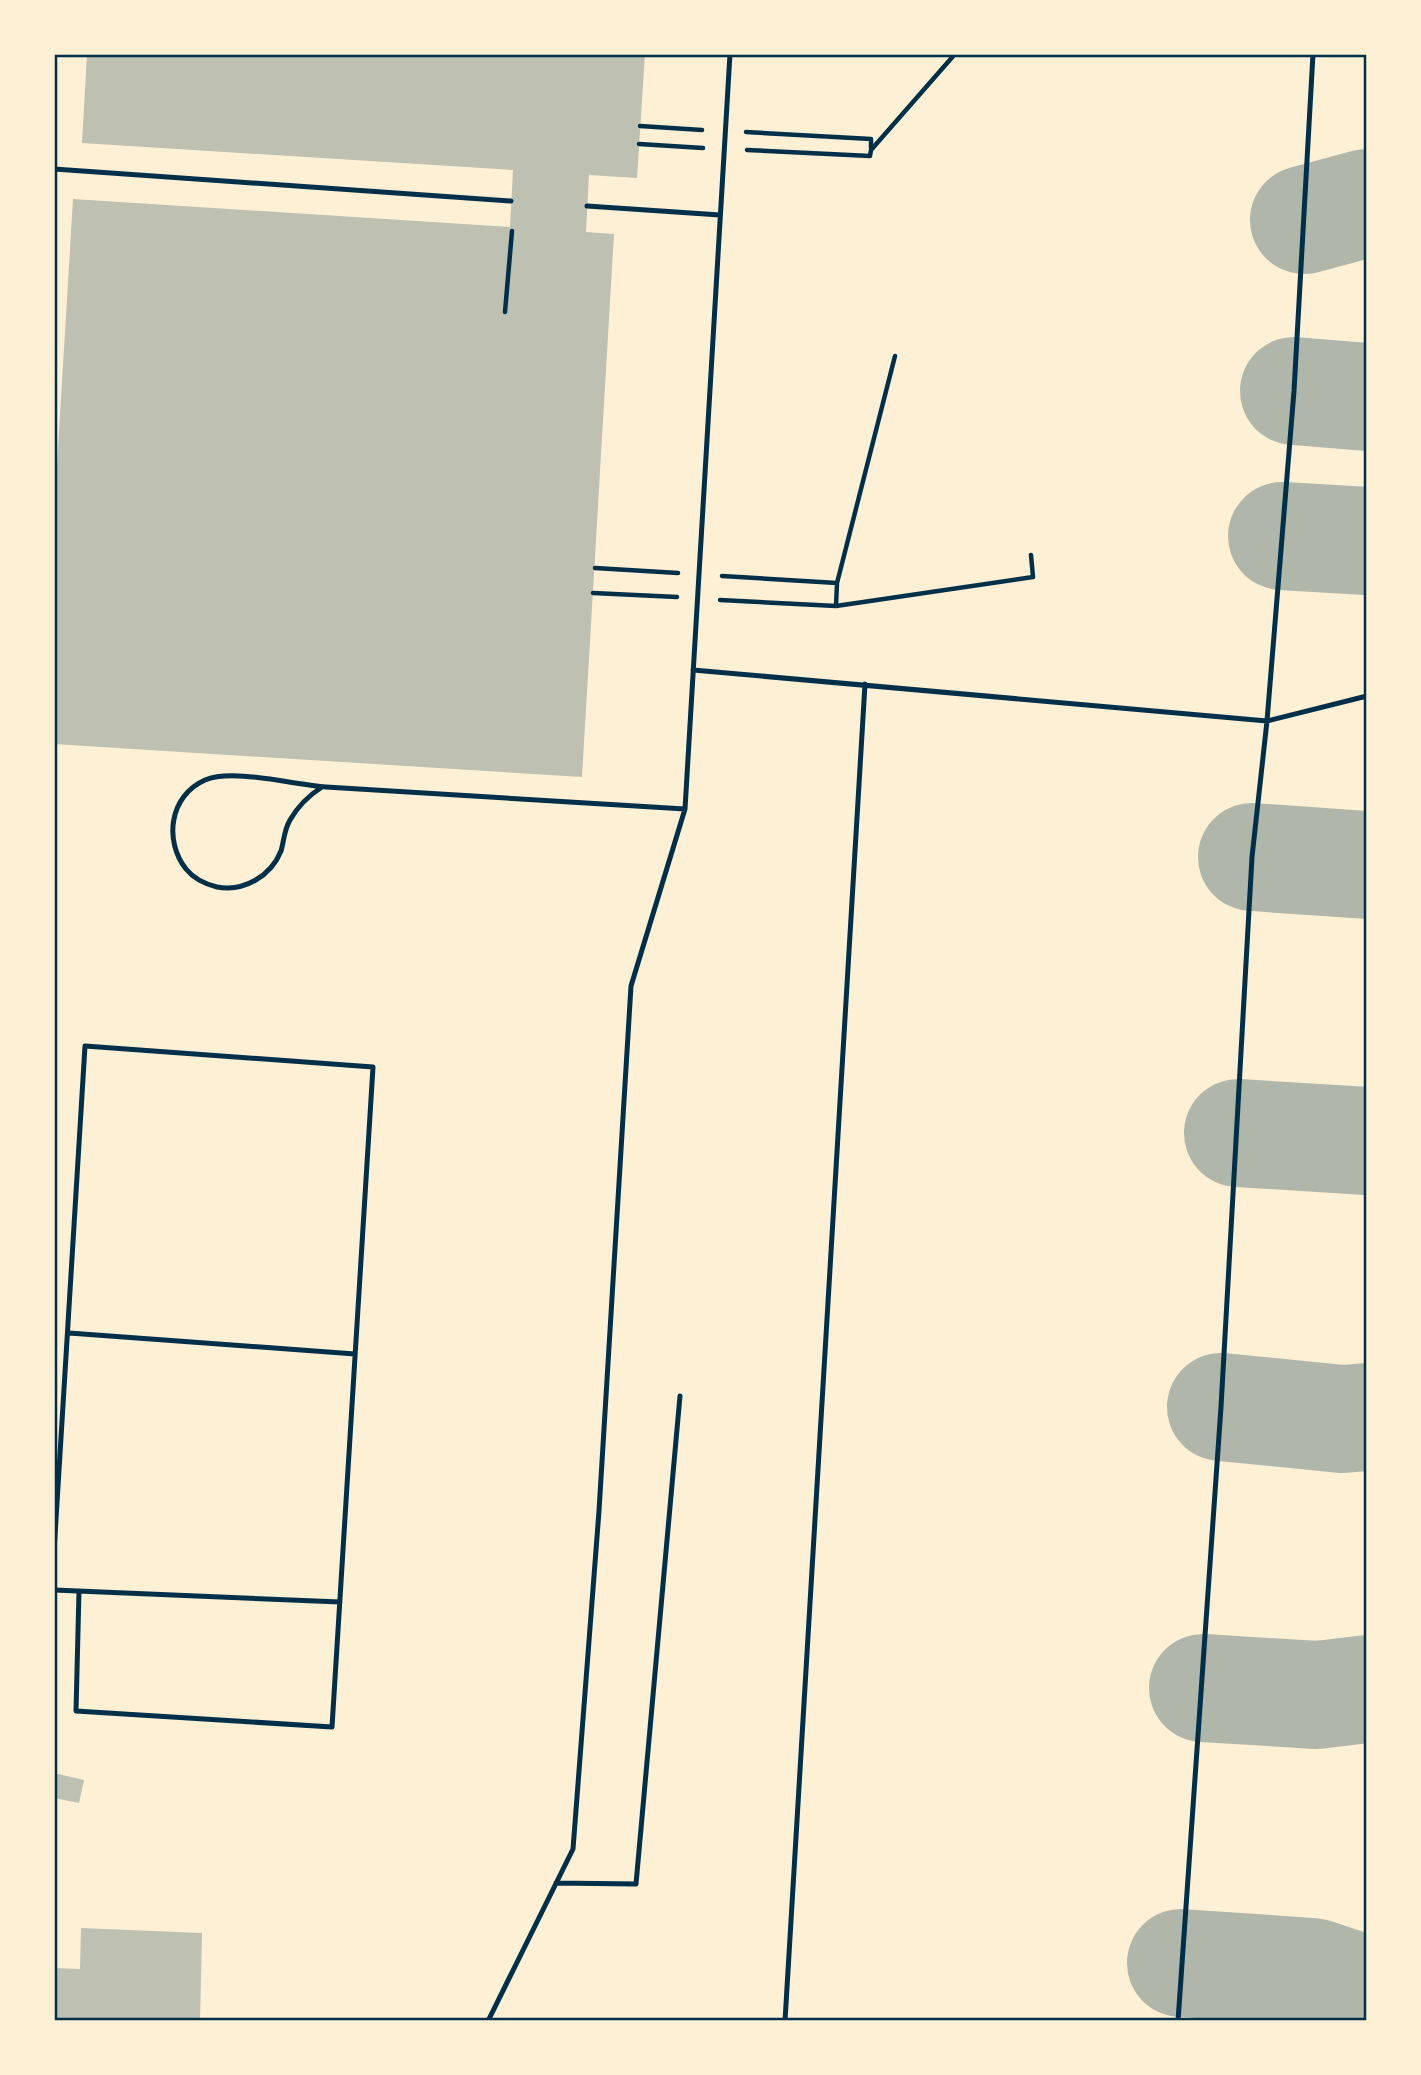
<svg xmlns="http://www.w3.org/2000/svg" width="1421" height="2075" viewBox="0 0 1421 2075" font-family="Figtree,sans-serif">
	<style>
		.lines { fill: none; stroke-linecap: round; stroke-linejoin: round }
		.taxiway { stroke: #b1b6ab; stroke-width: 108 }
		.building { fill: #bec0b2 }
		.path { stroke: #003049; stroke-width: 4.5 }
		.service { stroke: #003049; stroke-width: 5 }
		.neatline { fill: none; stroke: #003049; stroke-width: 2.5 }
	</style>
	<rect width="100%" height="100%" fill="#fdf0d5"/>
	<g class="lines">
		<!-- taxiway -->
		<path class="taxiway" d="M1304 220 1367 203
			M1294 391 1367 397
			M1282 536 1367 541
			M1252 857 1367 865
			M1238 1133 1367 1141
			M1221 1407 1342 1419 1367 1417
			M1203 1688 1317 1695 1367 1689
			M1181 1963 1313 1972 1367 1990"/>
	</g>
	<!-- building -->
	<path class="building" d="M87 54H645L637 178 589 175 586 232 614 234 582 777 54 744V515L73 199 510 227 513 170 82 143Z
		M54 1773 84 1780 79 1803 54 1798Z
		M81 1928 202 1933 200 2021H54V1968L80 1969Z"/>
	<g class="lines">
		<!-- path -->
		<path class="path" d="M640 126 702 130
			M746 132 871 139V148
			M639 144 703 148
			M747 150 870 156 871 150 955 54
			M505 312 512 231
			M595 568 678 573
			M722 576 837 583
			M593 593 677 597
			M720 600 836 606 837 583 895 356
			M836 606 1033 577 1031 555"/>
		<!-- service -->
		<path class="service" d="M1313 54 1294 391 1267 721 1367 696
			M54 169 511 201
			M587 206 720 215
			M693 670 1267 721 1252 857 1221 1407 1178 2021
			M322 787C308 796 298 806 290 820 284 830 284 841 281 851 271 876 244 892 217 887 205 884 194 879 186 869 164 841 169 796 205 780 233 768 294 785 326 787 445 795 565 802 685 809
			M69 1333 355 1354
			M54 1552 85 1046 373 1067 332 1727 76 1711 79 1591
			M54 1590 340 1602
			M556 1883 636 1884 680 1396
			M488 2021 573 1849 599 1511 631 986 685 809 730 54
			M785 2021 865 684"/>
	</g>
	<!-- border -->
	<rect width="1421" height="2075" fill="none" stroke="#fdf0d5" stroke-width="112"/>
	<rect x="56" y="56" width="1309" height="1963" class="neatline"/>
</svg>
